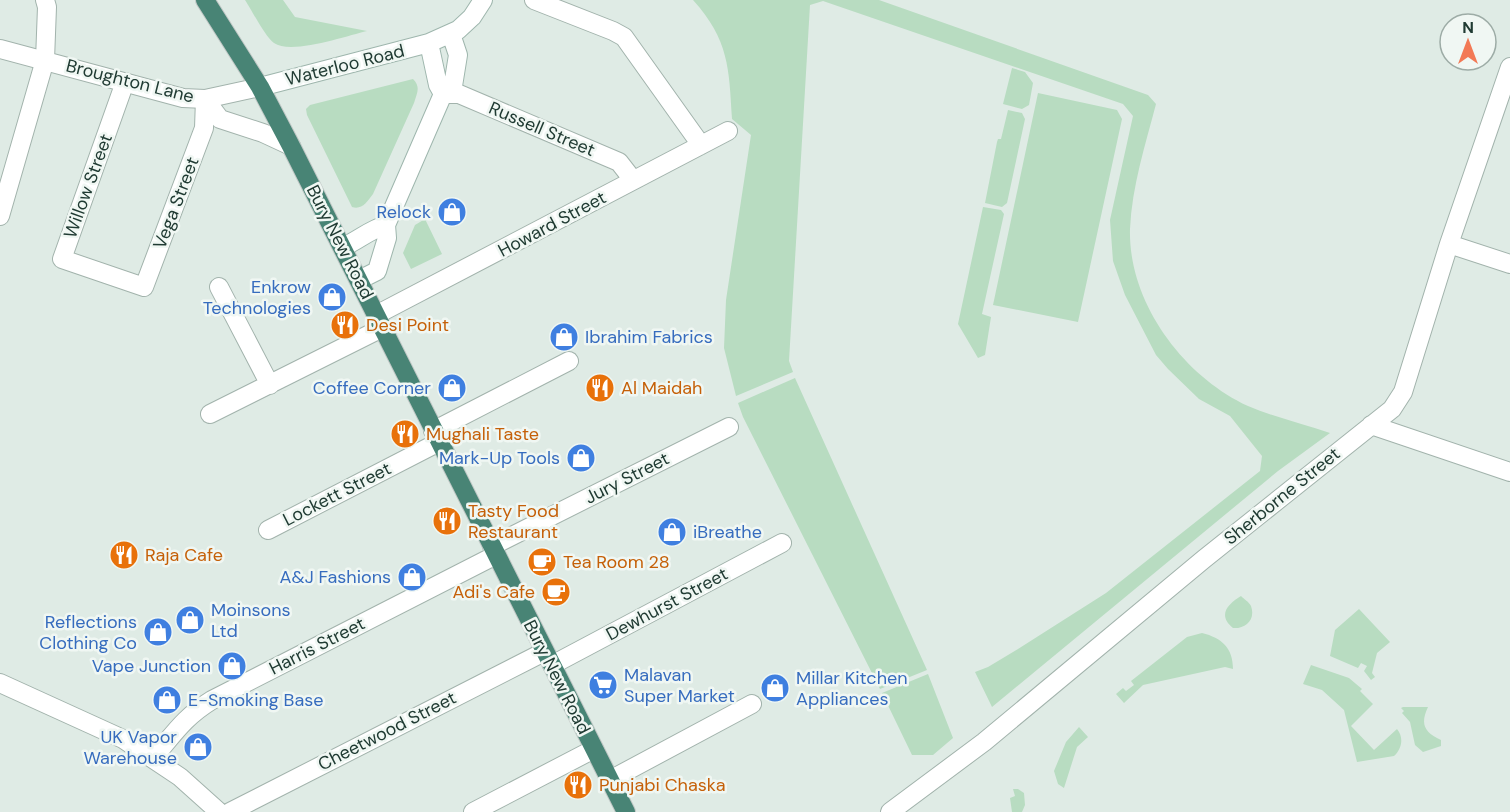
<svg xmlns="http://www.w3.org/2000/svg" width="1510" height="812" viewBox="0 0 1510 812" font-family="'DM Sans',sans-serif">
	<style>
		.green { fill: #b8dcc1 }
		.lines { fill: none; stroke-linecap: round; stroke-linejoin: round }
		.minor-casing { stroke: #a2b3ac; stroke-width: 20 }
		.tertiary-casing { stroke: #a2b3ac; stroke-width: 20 }
		.secondary-casing { stroke: #9eb6ad; stroke-width: 20 }
		.trunk-casing { stroke: #c1c8c6; stroke-width: 20 }
		.minor { stroke: #fff; stroke-width: 18 }
		.tertiary { stroke: #fff; stroke-width: 18 }
		.secondary { stroke: #fff; stroke-width: 18 }
		.trunk { stroke: #488475; stroke-width: 18 }
		.labels { text-anchor: middle; dominant-baseline: central; stroke-width: 5; stroke-linejoin: round; paint-order: stroke }
		.street-label { font-size: 18px; fill: #203b33; stroke: #f0f7f3 }
		.shop-label { font-size: 18px; fill: #366cbe; stroke: #f0f7f3; text-anchor: end }
		.food-label { font-size: 18px; fill: #c56008; stroke: #f0f7f3; text-anchor: start }
	</style>
	<rect width="100%" height="100%" fill="#dfebe5"/>
	<!-- green -->
	<path class="green" d="M245 0H283L295 17 367 31C346 36 291 55 274 43 266 38 251 9 245 0Z
		M693 0H879L1148 95 1156 104C1145 146 1132 186 1130 229 1128 302 1183 376 1248 406 1274 417 1304 424 1330 433L1278 471 992 707 975 672 988 667 1018 649 1106 593 1260 471 1262 456 1230 416 1199 399 1168 369 1156 355 1125 295 1113 261 1110 220 1133 116 1123 104 823 1 810 5 789 361 793 372 736 396 724 348 726 300 751 135 732 119C729 68 729 40 693 0Z
		M1012 68 1025 72 1033 83 1029 105 1022 109 1003 104Z
		M413 79C421 87 417 93 414 103L373 194C367 202 362 210 352 207L307 115 306 109 310 105Z
		M1038 93 1117 110 1122 119 1078 322 993 305Z
		M1008 110 1022 113 1025 119 1007 203 1002 207 985 203 997 142 998 139H1001Z
		M983 207 1001 210 1004 214 982 314 991 317 985 355 978 358 958 324Z
		M425 219 442 254 411 269 403 253 415 225Z
		M795 378 927 670 880 689 743 417 738 403Z
		M1241 596C1244 599 1249 602 1251 606 1256 620 1245 629 1233 628 1217 615 1228 604 1241 596Z
		M1359 609 1390 642 1377 653 1372 673 1375 677 1371 680 1364 671 1367 666 1361 663 1358 668 1330 656 1335 630Z
		M1202 633C1222 638 1233 648 1233 669L1225 667 1143 685 1124 703 1116 694 1123 688 1126 691 1134 685 1131 681 1187 637Z
		M1311 665 1349 678 1362 689 1360 691 1373 704 1351 726 1374 750 1397 729C1404 737 1402 749 1394 756L1357 762 1344 710 1322 690 1303 684Z
		M928 674 953 738 933 755H912L882 693Z
		M1403 707H1428C1420 724 1424 732 1441 740V746L1423 752 1415 745 1410 722 1402 713 1404 711 1401 708Z
		M1079 727 1088 737 1077 747 1064 788 1058 784 1054 771 1066 742Z
		M1013 789H1018L1024 793 1025 805 1022 812H1012L1010 798 1015 796Z"/>
	<g class="lines">
		<!-- minor casing -->
		<g class="minor-casing">
			<path id="minor" d="M534 0 613 31 624 37 701 145
				M125 82 62 259 144 287 204 128 205 99
				M443 94H459L619 162 633 180
				M0 216 45 60 47 7 45 0
				M1449 244 1510 264
				M219 287 270 385
				M376 315 728 131
				M210 414 382 328
				M1371 425 1510 472
				M433 431 569 361
				M268 530 439 442
				M492 546 729 427
				M552 665 782 543
				M0 683 123 739 180 777 219 812
				M153 758C174 734 183 718 212 700L496 555
				M610 780 752 704
				M230 812 544 652
				M473 812 594 749
				M890 812 984 742 1204 559 1392 409 1403 392 1449 244 1510 67"/>
		</g>
		<!-- tertiary casing -->
		<g class="tertiary-casing">
			<path id="tertiary" d="M0 49 183 98 205 99 260 87
				M205 99 220 119 263 133 291 146"/>
		</g>
		<!-- secondary casing -->
		<g class="secondary-casing">
			<path id="secondary" d="M429 43 438 85 443 94
				M260 87 429 43 458 30 472 17 483 0
				M343 247C359 240 369 230 386 225
				M359 280 377 271 387 238 386 225 443 94 453 86 458 55 451 34"/>
		</g>
		<!-- trunk casing -->
		<g class="trunk-casing">
			<path id="trunk" d="M205 0 260 87 291 146 626 812"/>
		</g>
		<!-- minor -->
		<use href="#minor" class="minor"/>
		<!-- tertiary -->
		<use href="#tertiary" class="tertiary"/>
		<!-- secondary -->
		<use href="#secondary" class="secondary"/>
		<!-- trunk -->
		<use href="#trunk" class="trunk"/>
	</g>
	<!-- icons -->
	<defs>
		<g id="shop-disc" transform="scale(1.5)"><circle r="9.5" fill="#3f7fe0" stroke="#f0f7f3"/><path d="M-5-2.5h2.3a2.7 3.5 0 0 1 5.4 0H5L5.5 6h-11ZM-1.5-2.5h3a1.5 2.3 0 0 0-3 0Z" fill="#fff"/></g>
		<g id="restaurant-disc" transform="scale(1.5)"><circle r="9.5" fill="#e8710a" stroke="#f0f7f3"/><path d="M-5-6h1v4h1v-4h1v4h1v-4h1v5L-1.5 .5V6h-2V.5L-5-1ZM5-6V6H3V1.5H1.5Q1.5-4 5-6Z" fill="#fff"/></g>
		<g id="cafe-disc" transform="scale(1.5)"><circle r="9.5" fill="#e8710a" stroke="#f0f7f3"/><path d="M-5.5-4.5H6V0H3Q3 3.5 0 3.5H-2.5Q-5.5 3.5-5.5 0ZM3-3.2v2h1.7v-2ZM-6 4.5H4V6H-6Z" fill="#fff"/></g>
		<g id="supermarket-disc" transform="scale(1.5)"><circle r="9.5" fill="#3f7fe0" stroke="#f0f7f3"/><path d="M-6-5.5h2.5l.6 2H6L4.5 2H-2.5L-4.4-4H-6ZM-1.5 3.2a1.3 1.3 0 1 0 .1 0ZM3 3.2a1.3 1.3 0 1 0 .1 0Z" fill="#fff"/></g>
	</defs>
	<g fill-rule="evenodd">
		<use href="#shop-disc" x="452" y="212"/>
		<use href="#shop-disc" x="332" y="297"/>
		<use href="#restaurant-disc" x="345" y="325"/>
		<use href="#shop-disc" x="564" y="337"/>
		<use href="#shop-disc" x="452" y="388"/>
		<use href="#restaurant-disc" x="600" y="388"/>
		<use href="#restaurant-disc" x="405" y="434"/>
		<use href="#shop-disc" x="581" y="458"/>
		<use href="#restaurant-disc" x="447" y="521"/>
		<use href="#shop-disc" x="672" y="532"/>
		<use href="#restaurant-disc" x="124" y="555"/>
		<use href="#cafe-disc" x="542" y="562"/>
		<use href="#shop-disc" x="412" y="577"/>
		<use href="#cafe-disc" x="556" y="592"/>
		<use href="#shop-disc" x="190" y="620"/>
		<use href="#shop-disc" x="158" y="632"/>
		<use href="#shop-disc" x="232" y="666"/>
		<use href="#supermarket-disc" x="603" y="685"/>
		<use href="#shop-disc" x="775" y="688"/>
		<use href="#shop-disc" x="167" y="700"/>
		<use href="#shop-disc" x="198" y="747"/>
		<use href="#restaurant-disc" x="578" y="785"/>
	</g>
	<g class="labels">
		<!-- street labels -->
		<g class="street-label">
			<text transform="translate(345 65) rotate(-14)">Waterloo Road</text>
			<text transform="translate(130 81) rotate(14)">Broughton Lane</text>
			<text transform="translate(542 129) rotate(23)">Russell Street</text>
			<text transform="translate(88 186) rotate(-70)">Willow Street</text>
			<text transform="translate(176 203) rotate(-69)">Vega Street</text>
			<text transform="translate(552 224) rotate(-28)">Howard Street</text>
			<text transform="translate(340 242) rotate(63)">Bury New Road</text>
			<text transform="translate(627 478) rotate(-27)">Jury Street</text>
			<text transform="translate(337 494) rotate(-27)">Lockett Street</text>
			<text transform="translate(1282 496) rotate(-39)">Sherborne Street</text>
			<text transform="translate(667 604) rotate(-28)">Dewhurst Street</text>
			<text transform="translate(317 646) rotate(-27)">Harris Street</text>
			<text transform="translate(557 677) rotate(63)">Bury New Road</text>
			<text transform="translate(387 731) rotate(-27)">Cheetwood Street</text>
		</g>
		<!-- shop labels -->
		<g class="shop-label">
			<text x="431" y="212">Relock</text>
			<text x="311" y="287">Enkrow<tspan x="311" dy="21">Technologies</tspan></text>
			<text x="585" y="337" text-anchor="start">Ibrahim Fabrics</text>
			<text x="431" y="388">Coffee Corner</text>
			<text x="560" y="458">Mark-Up Tools</text>
			<text x="693" y="532" text-anchor="start">iBreathe</text>
			<text x="391" y="577">A&amp;J Fashions</text>
			<text x="211" y="610" text-anchor="start">Moinsons<tspan x="211" dy="21">Ltd</tspan></text>
			<text x="137" y="622">Reflections<tspan x="137" dy="21">Clothing Co</tspan></text>
			<text x="211" y="666">Vape Junction</text>
			<text x="624" y="675" text-anchor="start">Malavan<tspan x="624" dy="21">Super Market</tspan></text>
			<text x="796" y="678" text-anchor="start">Millar Kitchen<tspan x="796" dy="21">Appliances</tspan></text>
			<text x="188" y="700" text-anchor="start">E-Smoking Base</text>
			<text x="177" y="737">UK Vapor<tspan x="177" dy="21">Warehouse</tspan></text>
		</g>
		<!-- food labels -->
		<g class="food-label">
			<text x="366" y="325">Desi Point</text>
			<text x="621" y="388">Al Maidah</text>
			<text x="426" y="434">Mughali Taste</text>
			<text x="468" y="511">Tasty Food<tspan x="468" dy="21">Restaurant</tspan></text>
			<text x="145" y="555">Raja Cafe</text>
			<text x="563" y="562">Tea Room 28</text>
			<text x="535" y="592" text-anchor="end">Adi's Cafe</text>
			<text x="599" y="785">Punjabi Chaska</text>
		</g>
	</g>
	<!-- north arrow -->
	<g transform="translate(1468 42)"><circle r="28" fill="#f0f7f3" stroke="#9daca6" stroke-width="1.5"/>
	<path d="M0-4.5L10 22L0 15L-10 22Z" fill="#f27955"/>
	<text y="-9" font-size="16" font-weight="bold" text-anchor="middle" fill="#203b33">N</text>
	</g>
</svg>
